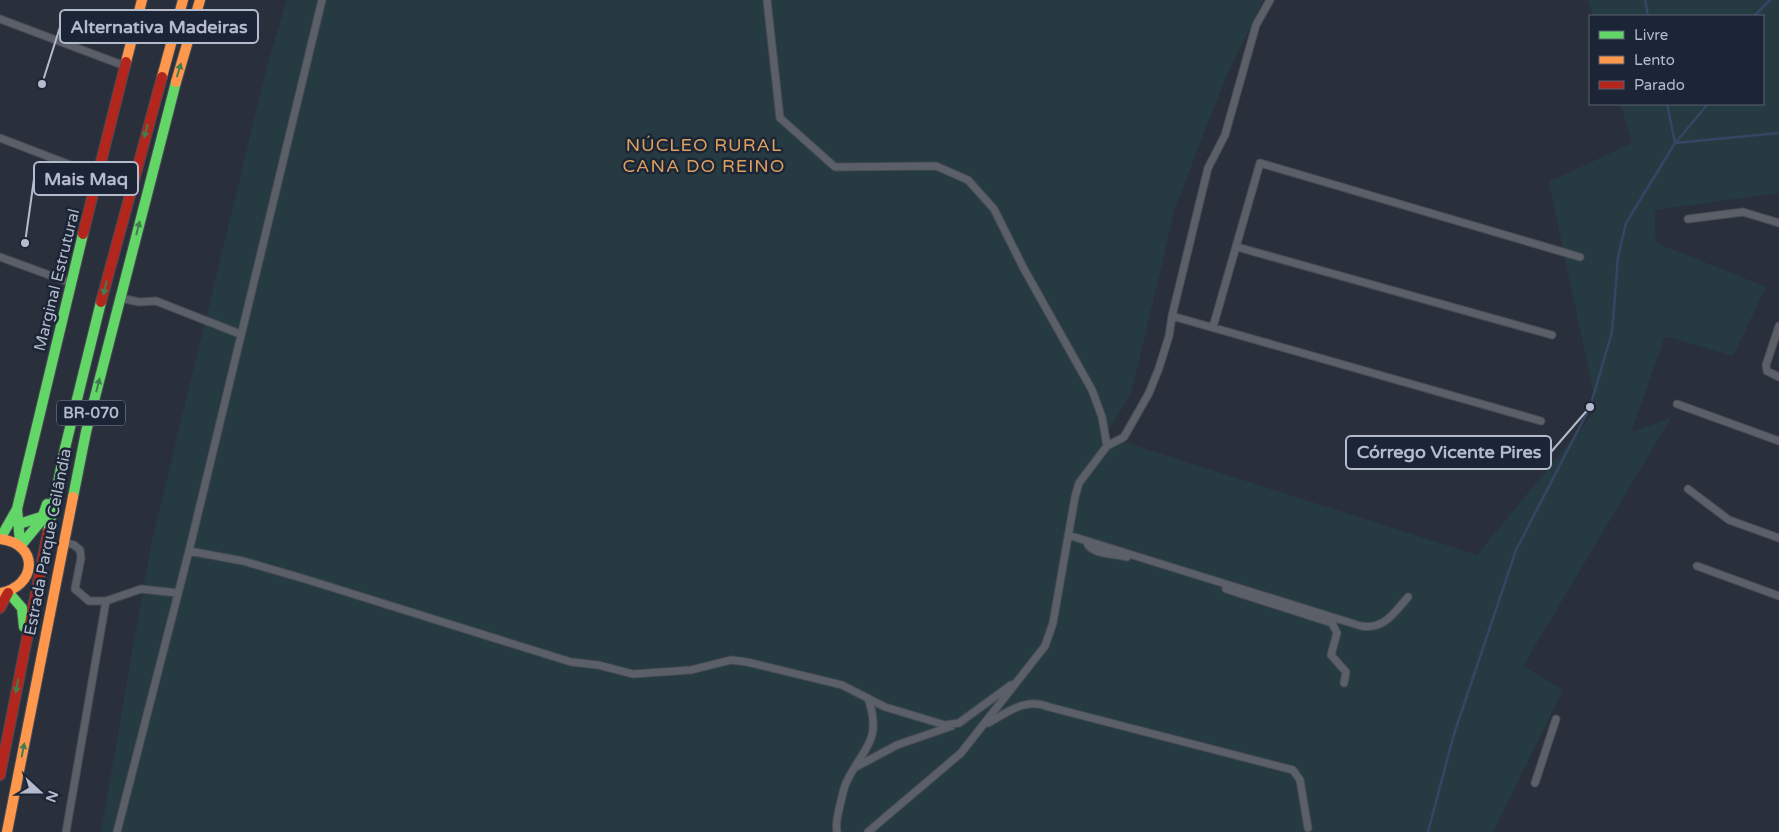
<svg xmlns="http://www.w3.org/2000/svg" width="1779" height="832" viewBox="0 0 1779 832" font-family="'Varela Round',sans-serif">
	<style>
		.green { fill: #263b41 }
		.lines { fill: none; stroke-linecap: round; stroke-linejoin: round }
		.stream { stroke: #354566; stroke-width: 2.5 }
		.street-casing { stroke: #474b53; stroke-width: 9 }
		.fast-casing { stroke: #474b53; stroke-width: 12 }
		.slow-casing { stroke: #474b53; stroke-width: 12 }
		.jam-casing { stroke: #474b53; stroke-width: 12 }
		.street { stroke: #5b5f68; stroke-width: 7 }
		.fast { stroke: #63d668; stroke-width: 10 }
		.slow { stroke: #ff974d; stroke-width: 10 }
		.jam { stroke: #b3261e; stroke-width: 10 }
		.oneway { fill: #407e4f }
		.labels { text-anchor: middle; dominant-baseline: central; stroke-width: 5; stroke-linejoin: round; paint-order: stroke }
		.shield { fill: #1c2536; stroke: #868e9f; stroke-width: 1 }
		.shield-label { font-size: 15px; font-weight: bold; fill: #b4bbcc }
		.street-label { font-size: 16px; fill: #b4bbcc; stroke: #1c2536 }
		.neighbourhood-label { font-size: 18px; letter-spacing: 1px; fill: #dda05e; stroke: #1c2536 }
		.leader { fill: none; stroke: #b4bbcc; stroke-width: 2 }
		.callout-dot { fill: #b4bbcc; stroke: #1c2536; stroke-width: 2 }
		.callout { fill: #1c2536; stroke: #b4bbcc; stroke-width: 2 }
		.callout-label { font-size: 18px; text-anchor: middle; font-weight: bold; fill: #b4bbcc }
	</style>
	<rect width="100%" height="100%" fill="#2a303b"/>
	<!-- green -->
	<path class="green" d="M287 0H1263L1225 79 1175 208 1131 394 1105 436 1477 555 1597 409 1549 182 1632 143 1620 104H1763V16H1593L1588 0H1779V193L1654 210 1656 243 1766 287 1733 356 1665 336 1631 432 1671 418 1523 666 1563 690 1493 832H101L151 545 267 67Z"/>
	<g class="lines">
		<!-- stream -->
		<path class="stream" d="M1645 0 1648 16
			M1754 16 1770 0
			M1676 142 1708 104
			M1675 143 1779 133
			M1428 832 1454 734 1516 550 1590 407 1612 332 1618 257 1626 223 1675 143 1667 104"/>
		<!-- street casing -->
		<g class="street-casing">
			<path id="street" d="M767 0 780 118 835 167 936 166 968 180 994 209 1024 269 1092 390 1102 417 1107 446
				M0 19 125 66
				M0 138 99 176
				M1688 219 1743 212 1779 223
				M1237 247 1552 335
				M0 257 71 283
				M120 298 139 302 156 301 240 334
				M1172 316 1541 421
				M1779 326 1766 365 1767 371 1779 377
				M1213 327 1260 163 1580 257
				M1677 404 1779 441
				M1688 489 1729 520 1779 538
				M1068 535 1361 626C1384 630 1394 613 1408 597
				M1086 541C1091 556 1114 553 1127 557
				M63 542 74 545 80 550 81 558 75 589 89 601H106L141 589 178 593
				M189 551 243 561 305 579 571 662 598 665 633 674 691 670 731 660 747 662 842 685 885 707 945 725 959 723 1011 685
				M1697 566 1779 596
				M1226 589 1332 623 1337 633 1331 655 1346 672 1344 683
				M988 723C1008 712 1026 697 1049 707L1293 770 1300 780 1308 828
				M856 767 897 745 952 726
				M1535 783 1556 719
				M66 832 106 601
				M117 832 189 551 322 0
				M837 832C835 822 838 815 840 805 842 798 843 790 846 783 863 747 883 742 868 698
				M868 832 961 753 1045 646 1053 623 1075 497 1079 483 1107 446 1124 437 1149 393 1159 368 1169 336 1172 316 1208 168 1225 135 1256 25 1270 0"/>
		</g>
		<!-- fast casing -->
		<g class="fast-casing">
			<path id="fast" d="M73 497 86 432 176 82
				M17 509 20 542
				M19 524 44 516
				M48 532 65 448 101 302
				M0 539 17 509 83 234
				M22 544 41 521 47 504
				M9 593 22 608 24 627"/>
		</g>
		<!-- slow casing -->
		<g class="slow-casing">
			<path id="slow" d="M126 62 142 0
				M162 77 183 0
				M176 82 200 0
				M0 539C41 544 36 587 0 593
				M7 832 73 497"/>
		</g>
		<!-- jam casing -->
		<g class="jam-casing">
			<path id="jam" d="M83 234 126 62
				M101 302 162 77
				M0 608 8 593
				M0 775 48 532"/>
		</g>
		<!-- street -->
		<use href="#street" class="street"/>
		<!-- fast -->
		<use href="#fast" class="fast"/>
		<!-- slow -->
		<use href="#slow" class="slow"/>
		<!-- jam -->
		<use href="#jam" class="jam"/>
	</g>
	<!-- one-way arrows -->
	<defs><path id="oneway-solid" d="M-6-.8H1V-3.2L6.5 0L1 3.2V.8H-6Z" transform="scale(1.25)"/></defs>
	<g class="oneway">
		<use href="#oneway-solid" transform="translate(179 70) rotate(-73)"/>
		<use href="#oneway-solid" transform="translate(146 131) rotate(105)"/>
		<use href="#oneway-solid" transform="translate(138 228) rotate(-76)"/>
		<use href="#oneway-solid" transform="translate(105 288) rotate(104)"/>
		<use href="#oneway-solid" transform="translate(98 385) rotate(-76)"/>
		<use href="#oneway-solid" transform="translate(17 686) rotate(100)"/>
		<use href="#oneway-solid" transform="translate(23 750) rotate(-79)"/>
	</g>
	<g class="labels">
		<!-- shield labels -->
		<rect class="shield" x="57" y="400.5" width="68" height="25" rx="4"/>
		<g class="shield-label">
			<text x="91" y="413">BR-070</text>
		</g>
		<!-- street labels -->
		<g class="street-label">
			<text transform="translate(57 280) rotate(-76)">Marginal Estrutural</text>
			<text transform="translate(48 542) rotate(-79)">Estrada Parque Ceilândia</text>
		</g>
		<!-- neighbourhood labels -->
		<g class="neighbourhood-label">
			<text x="704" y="145">NÚCLEO RURAL<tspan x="704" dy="21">CANA DO REINO</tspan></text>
		</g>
	</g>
	<!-- callouts -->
	<path class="leader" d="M42 84L60 27M25 243L34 179M1590 407L1551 452"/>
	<g class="callout-dot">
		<circle cx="42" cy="84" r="5"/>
		<circle cx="25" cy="243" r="5"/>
		<circle cx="1590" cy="407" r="5"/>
	</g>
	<g class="callout">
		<rect x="60" y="10" width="198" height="33" rx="5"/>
		<rect x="34" y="162" width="104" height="33" rx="5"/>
		<rect x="1346" y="436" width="205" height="33" rx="5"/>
	</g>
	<g class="callout-label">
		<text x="159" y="33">Alternativa Madeiras</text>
		<text x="86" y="185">Mais Maq</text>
		<text x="1449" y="458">Córrego Vicente Pires</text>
	</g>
	<!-- legend -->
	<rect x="1589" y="15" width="175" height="90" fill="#1c2536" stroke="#596172"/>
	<rect x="1599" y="31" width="25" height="8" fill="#63d668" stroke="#596172"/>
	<text x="1634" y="40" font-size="15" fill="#b4bbcc">Livre</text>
	<rect x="1599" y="56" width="25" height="8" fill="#ff974d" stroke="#596172"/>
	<text x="1634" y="65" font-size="15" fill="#b4bbcc">Lento</text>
	<rect x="1599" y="81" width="25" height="8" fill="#b3261e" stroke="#596172"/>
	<text x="1634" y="90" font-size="15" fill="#b4bbcc">Parado</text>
	<!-- north arrow -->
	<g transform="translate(40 792) rotate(111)" stroke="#1c2536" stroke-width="4" paint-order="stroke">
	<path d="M0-4L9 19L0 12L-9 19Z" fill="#b4bbcc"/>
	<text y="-8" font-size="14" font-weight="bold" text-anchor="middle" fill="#b4bbcc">N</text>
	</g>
</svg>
